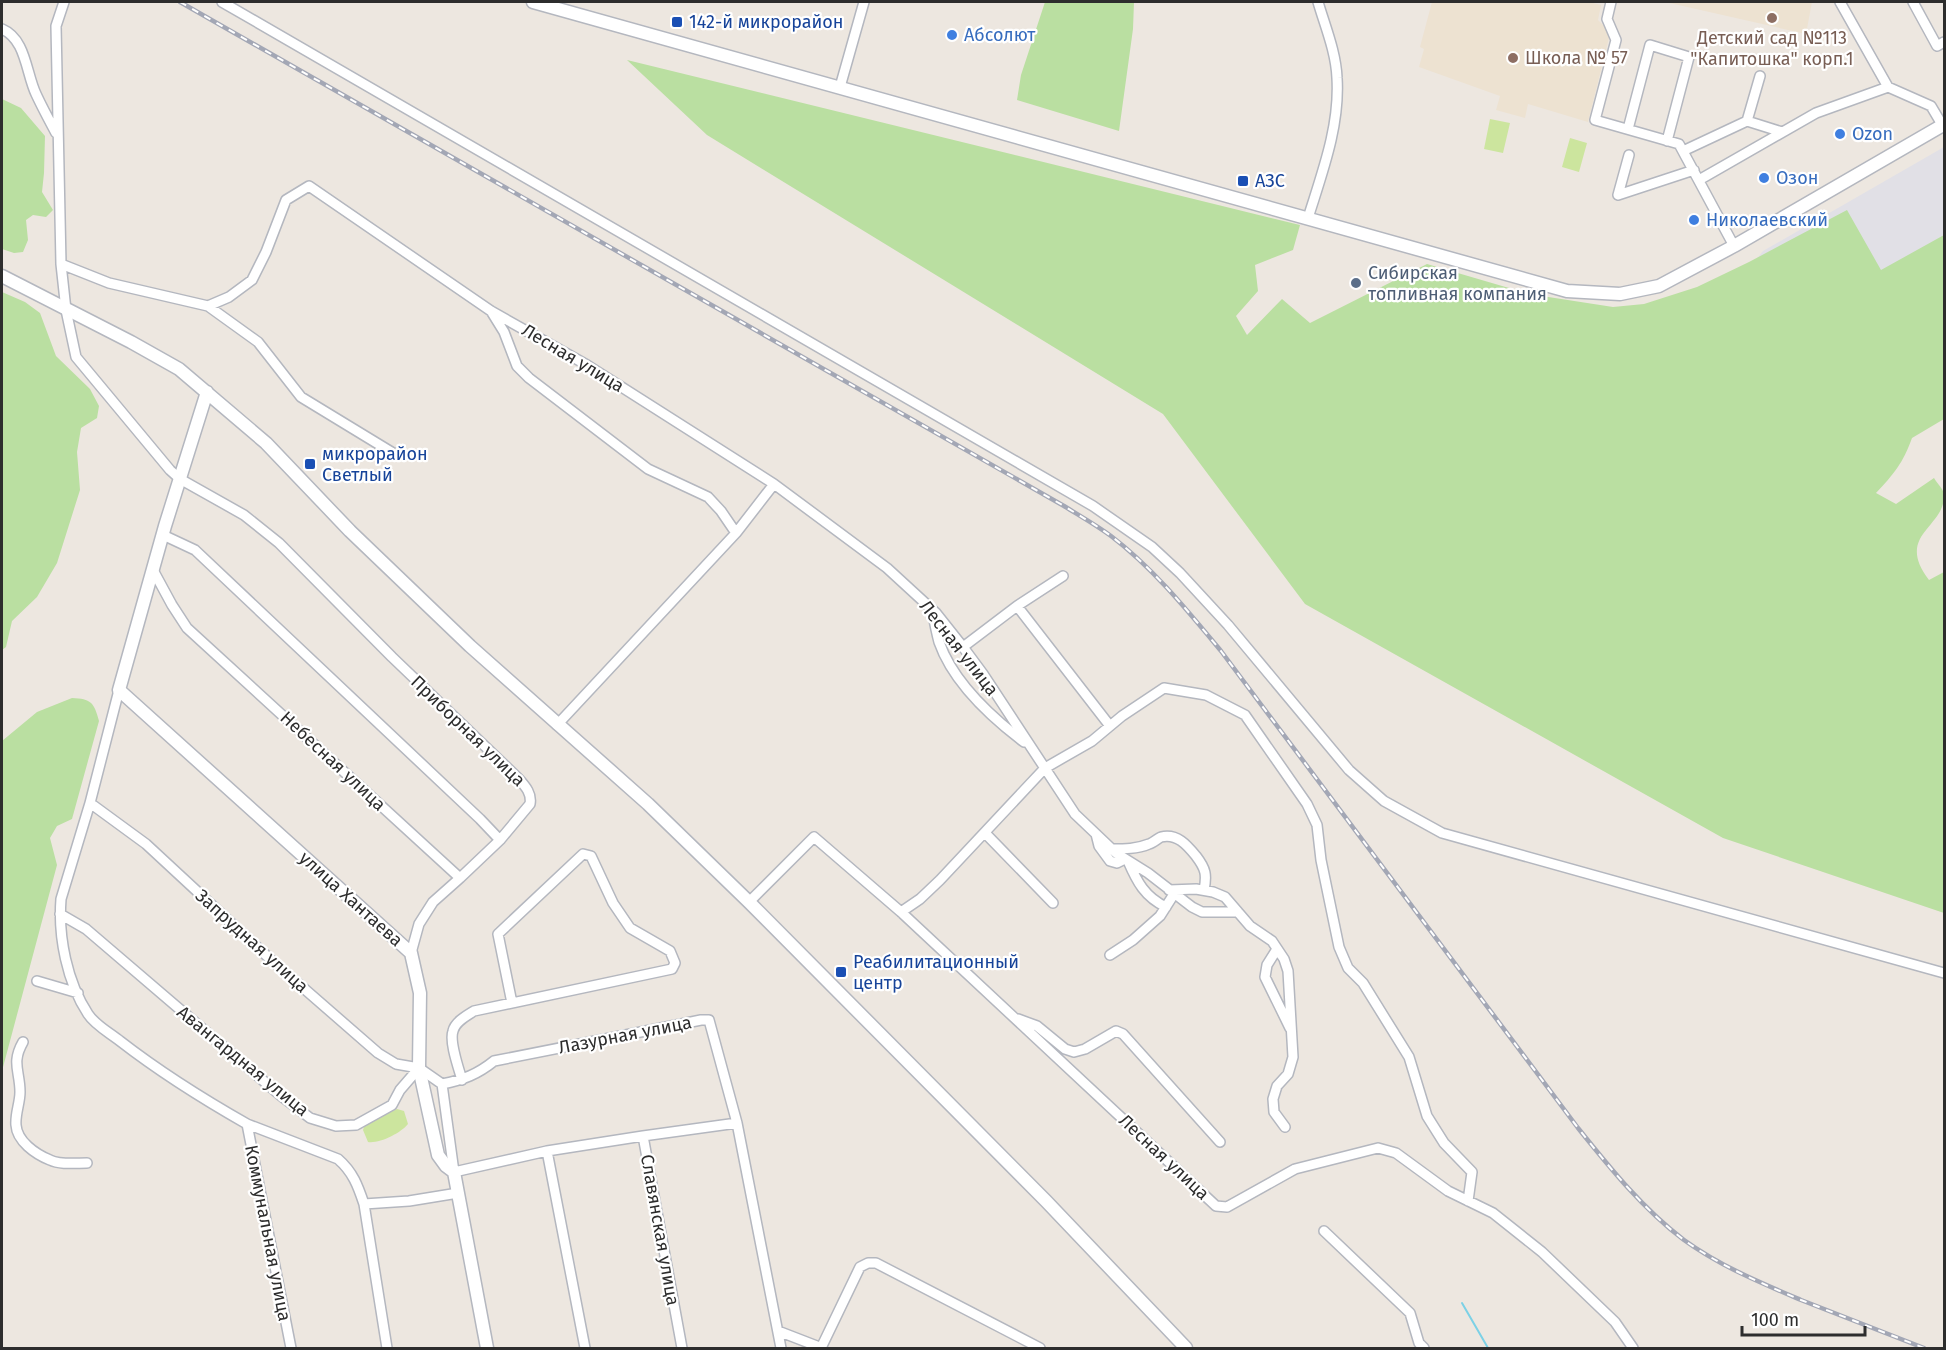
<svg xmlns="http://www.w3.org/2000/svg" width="1946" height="1350" viewBox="0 0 1946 1350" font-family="'Fira Sans',sans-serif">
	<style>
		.industrial { fill: #e1e0e6 }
		.education { fill: #ede2d1 }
		.green { fill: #badfa1 }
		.pitch { fill: #cce59e }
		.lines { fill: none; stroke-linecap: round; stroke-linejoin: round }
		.stream { stroke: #7cd1e6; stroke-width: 2 }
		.street-casing { stroke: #b4b7bf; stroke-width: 12 }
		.secondary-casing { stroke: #b4b7bf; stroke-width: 15 }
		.street { stroke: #fff; stroke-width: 9 }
		.secondary { stroke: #fff; stroke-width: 12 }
		.rail-casing { stroke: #a3a7b5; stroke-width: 4.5 }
		.rail { stroke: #fff; stroke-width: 2; stroke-dasharray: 7; stroke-linecap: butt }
		.education-dot { fill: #8d6e63; stroke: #fff; stroke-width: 2 }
		.transit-dot { fill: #1a4fb4; stroke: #fff; stroke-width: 2 }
		.shop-dot { fill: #3f7fe0; stroke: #fff; stroke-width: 2 }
		.service-dot { fill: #5c6f8a; stroke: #fff; stroke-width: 2 }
		.labels { text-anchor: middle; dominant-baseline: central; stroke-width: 4.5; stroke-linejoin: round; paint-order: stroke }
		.transit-label { font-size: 18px; fill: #164399; stroke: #fff; text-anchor: start }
		.shop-label { font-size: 18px; fill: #366cbe; stroke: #fff; text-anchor: start }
		.education-label { font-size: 18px; fill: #785e54; stroke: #fff }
		.service-label { font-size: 18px; fill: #4e5e75; stroke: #fff; text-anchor: start }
		.street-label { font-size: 18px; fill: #2d2d2d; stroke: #fff }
	</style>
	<rect width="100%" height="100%" fill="#ede7e0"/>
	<!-- industrial -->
	<path class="industrial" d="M1944 147V317L1718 308 1763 251Z"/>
	<!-- education -->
	<path class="education" d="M1432 2H1589L1601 5 1598 20 1606 28 1609 38 1588 122 1528 104 1525 118 1496 110 1500 96 1419 67 1424 49 1420 47Z
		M1665 2H1812L1806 34Z"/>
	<!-- green -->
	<path class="green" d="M1045 2H1134L1133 29 1119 131 1017 100 1021 75Z
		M627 60 1300 225 1293 250 1255 265 1258 291 1236 316 1247 335 1282 299 1310 323 1427 264 1529 294 1613 307 1644 304 1697 287 1749 262 1847 210 1881 270 1944 235V419L1912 438C1903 463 1894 474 1876 493L1896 504 1934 478C1937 483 1943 489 1944 494 1946 528 1894 534 1929 580L1944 572V913L1723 838 1305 604 1163 414 707 135Z
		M2 99 21 108 45 136 44 173 42 192 53 210 46 217 33 215 26 220 28 240 23 252 14 253 2 249Z
		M2 292 25 302 40 313 56 356 90 389 99 406 97 418 81 428 77 452 80 490 57 563 37 597 12 621 6 647 2 650Z
		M72 698C91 699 94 702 99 721L72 819 57 826 50 838 57 865 2 1071V741L37 712Z"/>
	<!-- pitch -->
	<path class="pitch" d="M1490 119 1510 123 1503 153 1484 149Z
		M1570 138 1587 143 1579 172 1562 167Z
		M397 1109 404 1111 408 1124C401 1133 379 1144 368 1142L363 1130 365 1124Z"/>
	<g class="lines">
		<!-- stream -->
		<path class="stream" d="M1462 1303 1488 1348"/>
		<!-- street casing -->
		<g class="street-casing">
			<path id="street" d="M64 2 56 26 61 264 66 310 76 357 170 470 180 479 244 515 279 543 392 657 518 778C525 786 532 793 530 804L500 840 480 819 195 550 163 535
				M222 2 1093 506 1152 547 1180 573 1228 625 1349 770 1384 801 1442 833 1944 973
				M1611 2 1607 19 1616 40 1595 120 1679 144 1734 246
				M1840 2 1888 87 1931 106 1944 128
				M1913 2 1937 46 1944 42
				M2 29C26 39 26 73 36 94 42 107 49 120 56 133
				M840 87 864 2
				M1747 121 1782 132
				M1628 129 1650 45 1689 57 1667 141
				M1683 151 1747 121 1760 76
				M1629 155 1618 195 1694 170
				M1699 180 1816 113 1888 87
				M1308 218C1322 173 1340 126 1337 78 1336 52 1325 26 1318 2
				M61 264 109 283 208 306 229 297 252 280 266 252 286 200 309 186 491 311 587 365 774 484 887 568 936 613 963 647 983 674 1075 814 1116 853 1148 873 1192 907 1202 912H1238
				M208 306 258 342 301 397 393 453
				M491 311 504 332 517 366 529 378 648 469 708 497 721 511 736 533
				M153 570 172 605 187 628 460 878 433 902 419 924 411 953
				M1017 606 1110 726
				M932 609C934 620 936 631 939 642 953 682 991 717 1024 742
				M963 647 1017 606 1063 576
				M119 690 90 803 61 899C58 937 67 982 88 1014 95 1025 110 1033 120 1041 160 1072 203 1099 247 1124
				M557 725 736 533 774 484
				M90 803 146 844 269 958 378 1053 396 1064 419 1068 442 1084 454 1172 547 1151 585 1348
				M985 833 1053 903
				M1096 834 1099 846 1110 861 1117 863 1125 859
				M1112 849C1124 849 1137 849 1149 844 1153 843 1157 839 1161 837 1177 833 1187 845 1196 856 1206 869 1207 875 1204 890
				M1128 861C1137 882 1145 897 1166 907
				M460 878 500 840
				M1169 890 1196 889 1213 892 1225 897 1250 926 1272 941 1284 959 1288 971 1293 1057 1288 1074 1277 1086 1273 1099 1274 1112 1285 1127
				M749 902 814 837 901 912 1216 1206 1227 1207 1295 1169 1378 1148 1396 1153 1448 1191 1493 1213 1542 1252 1615 1322 1633 1348
				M901 912 920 899 940 880 1045 768 1092 741 1122 716 1164 688 1206 695 1245 715 1307 804 1317 825 1321 860 1339 947 1348 968 1363 983 1409 1057 1427 1116 1444 1143 1472 1172 1468 1201
				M60 914 86 929 280 1095 310 1118 336 1126 356 1125 392 1105 400 1090 419 1068
				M1277 949 1267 965 1265 977 1290 1028
				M1110 955 1133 940 1160 916 1174 894
				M37 981 78 993
				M1018 1019 1037 1026 1065 1049 1074 1052 1085 1049 1116 1031 1123 1034 1220 1142
				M23 1042C11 1063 20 1071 20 1092 20 1103 15 1114 16 1125 17 1141 35 1154 50 1160 60 1165 76 1163 87 1163
				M462 1080C459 1069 449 1042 453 1031 455 1022 466 1016 474 1011L672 969 675 963 670 951 630 928 613 903 591 856 583 854 498 934 512 1003
				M442 1084C463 1080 478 1074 494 1061L701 1020H709L737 1123
				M643 1136 737 1123 781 1348
				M547 1151 643 1136 682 1348
				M1324 1231 1410 1313 1419 1343 1424 1348
				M778 1331 822 1348
				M291 1348 247 1124 338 1159C353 1172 358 1186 364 1204
				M387 1348 364 1204 409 1201 458 1193
				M821 1348 860 1267 868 1263H876L1040 1348"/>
		</g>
		<!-- secondary casing -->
		<g class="secondary-casing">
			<path id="secondary" d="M533 2 1567 291 1620 294 1659 286 1734 246 1943 125
				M2 276 131 342 179 369 266 443 350 531 470 646 648 804 749 902 1046 1201 1186 1348
				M207 392 165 526 119 690 411 953 420 993 419 1068 438 1155 446 1166 454 1172 487 1348"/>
		</g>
		<!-- street -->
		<use href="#street" class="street"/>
		<!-- secondary -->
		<use href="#secondary" class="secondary"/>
		<!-- rail casing -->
		<g class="rail-casing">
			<path id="rail" d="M180 2 1064 506C1080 516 1096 525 1111 536 1153 568 1187 610 1221 651L1578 1128C1610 1168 1643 1209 1684 1240 1720 1266 1761 1283 1801 1300 1842 1316 1883 1332 1924 1348"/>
		</g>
		<!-- rail -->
		<use href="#rail" class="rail"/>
	</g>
	<!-- markers -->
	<g class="education-dot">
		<circle cx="1772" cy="18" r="6"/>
		<circle cx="1513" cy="58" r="6"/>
	</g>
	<g class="transit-dot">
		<rect x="671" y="16" width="12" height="12" rx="3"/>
		<rect x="1237" y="175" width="12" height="12" rx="3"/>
		<rect x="304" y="458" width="12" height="12" rx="3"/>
		<rect x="835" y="966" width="12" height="12" rx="3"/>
	</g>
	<g class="shop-dot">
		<circle cx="952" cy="35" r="6"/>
		<circle cx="1840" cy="134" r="6"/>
		<circle cx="1764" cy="178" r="6"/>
		<circle cx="1694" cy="220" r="6"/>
	</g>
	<circle class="service-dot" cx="1356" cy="283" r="6"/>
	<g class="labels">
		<!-- transit labels -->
		<g class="transit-label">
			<text x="689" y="22">142-й микрорайон</text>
			<text x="1255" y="181">АЗС</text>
			<text x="322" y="454">микрорайон<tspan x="322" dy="21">Светлый</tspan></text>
			<text x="853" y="962">Реабилитационный<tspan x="853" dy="21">центр</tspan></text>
		</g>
		<!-- shop labels -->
		<g class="shop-label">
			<text x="964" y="35">Абсолют</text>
			<text x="1852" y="134">Ozon</text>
			<text x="1776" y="178">Озон</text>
			<text x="1706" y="220">Николаевский</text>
		</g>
		<!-- education labels -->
		<g class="education-label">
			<text x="1772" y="38">Детский сад №113<tspan x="1772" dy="21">"Капитошка" корп.1</tspan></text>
			<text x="1525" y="58" text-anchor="start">Школа № 57</text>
		</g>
		<!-- service labels -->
		<g class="service-label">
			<text x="1368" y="273">Сибирская<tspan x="1368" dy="21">топливная компания</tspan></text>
		</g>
		<!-- street labels -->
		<g class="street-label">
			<text transform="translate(573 358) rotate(31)">Лесная улица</text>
			<text transform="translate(959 648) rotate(52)">Лесная улица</text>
			<text transform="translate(468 731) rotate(44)">Приборная улица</text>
			<text transform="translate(333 761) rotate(43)">Небесная улица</text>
			<text transform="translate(351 899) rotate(42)">улица Хантаева</text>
			<text transform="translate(252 941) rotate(42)">Запрудная улица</text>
			<text transform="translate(625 1035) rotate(-11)">Лазурная улица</text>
			<text transform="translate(243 1061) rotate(39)">Авангардная улица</text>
			<text transform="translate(1164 1157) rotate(43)">Лесная улица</text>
			<text transform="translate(660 1230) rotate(80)">Славянская улица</text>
			<text transform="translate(268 1233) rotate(79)">Коммунальная улица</text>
		</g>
	</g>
	<!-- border -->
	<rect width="1946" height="1350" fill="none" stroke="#2d2d2d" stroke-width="6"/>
	<!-- scale -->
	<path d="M1742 1326v9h123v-9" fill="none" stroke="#2d2d2d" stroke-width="3"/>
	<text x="1751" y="1326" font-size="18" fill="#2d2d2d" stroke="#ffffff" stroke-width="4.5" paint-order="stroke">100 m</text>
</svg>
